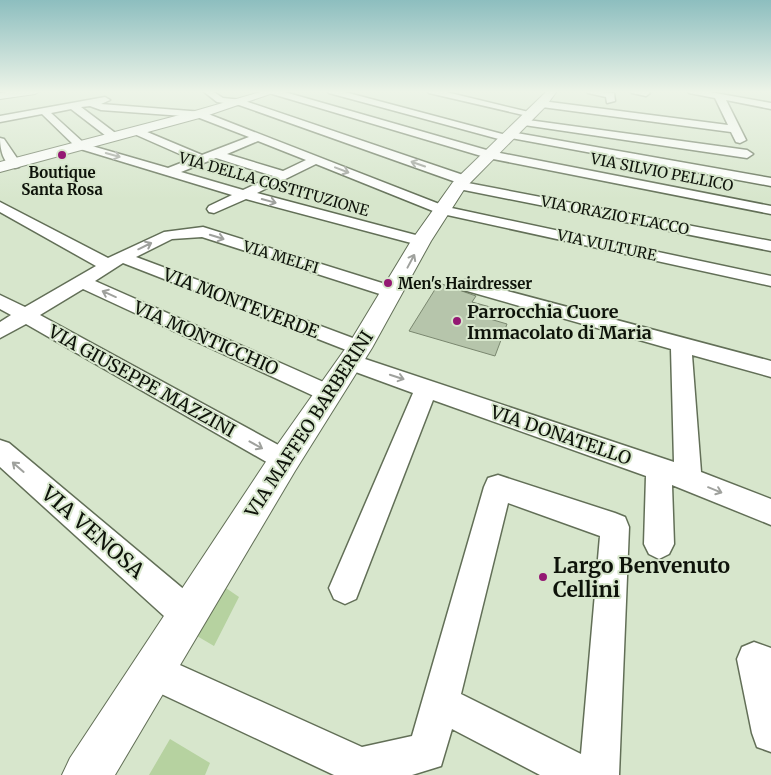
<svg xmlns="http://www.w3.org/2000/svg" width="771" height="775" viewBox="0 0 771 775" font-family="Merriweather,serif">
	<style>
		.green { fill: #b6d2a0 }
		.building { fill: #b6c5ab; stroke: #7a876f }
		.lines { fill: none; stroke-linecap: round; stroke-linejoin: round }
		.minor-casing { stroke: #626f57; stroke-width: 3 }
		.tertiary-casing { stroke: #626f57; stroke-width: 2 }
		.minor { fill: #fff; fill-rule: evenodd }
		.tertiary { fill: #fff; fill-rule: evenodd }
		.oneway { stroke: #9fa19d }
		.poi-dot { fill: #941873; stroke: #d7e6cc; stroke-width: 2 }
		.labels { text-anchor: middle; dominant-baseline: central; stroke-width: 4; stroke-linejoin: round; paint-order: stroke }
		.far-poi-label { font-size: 15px; font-weight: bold; fill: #0e130a; stroke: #d7e6cc }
		.far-street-label { font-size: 15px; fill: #0e130a; stroke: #d7e6cc }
		.street-label { font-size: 18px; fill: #0e130a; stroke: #d7e6cc }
		.poi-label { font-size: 18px; font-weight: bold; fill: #0e130a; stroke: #d7e6cc; text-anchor: start }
		.near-street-label { font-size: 21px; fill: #0e130a; stroke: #d7e6cc }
		.near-poi-label { font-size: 21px; font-weight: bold; fill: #0e130a; stroke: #d7e6cc; text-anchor: start }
	</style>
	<rect width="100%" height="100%" fill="#d7e6cc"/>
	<!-- green -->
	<path class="green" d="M223 586 239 597 214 646 197 636Z
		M170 739 210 763 205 775H149Z"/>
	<!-- building -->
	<path class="building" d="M439 283 476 296 472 302 494 308 490 319 507 324 495 356 409 331Z"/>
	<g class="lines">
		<!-- minor casing -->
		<g class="minor-casing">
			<path id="minor" d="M203 91H212L223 98 242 100 469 177 470 180 468 183 771 241V251L454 188 452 185 456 182 239 105 217 102Z
				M268 91H281L490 151 771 206V214L488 158 269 93Z
				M328 91H341L506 135 511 132 771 178V186L511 138 506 141 329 93Z
				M428 91H442L537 114 532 117 429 93Z
				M587 91 614 93 615 101 607 103 606 97 588 93Z
				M631 91H647L650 93 646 96 632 93Z
				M688 91H704L771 103V109L726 100 746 140 740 143 736 142 731 132 542 107 537 104 542 101 728 125 715 98 689 93Z
				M105 97 110 100 101 104 203 112 447 207 771 276V286L438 213 316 164 257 193 427 238 429 241 427 244H415L246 199 214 213 209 212 207 209 209 206 232 195 77 148 42 114 0 122V116ZM90 106 101 110 197 117 249 137 202 155 140 129H132V133L191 159 168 168 85 144 51 113 71 109 110 139H118V135L81 107ZM258 141 306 160 283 171 227 154ZM216 158 273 176 243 190 181 172Z
				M528 120 747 150 753 154 747 158 524 125 523 123Z
				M0 138 4 139 21 164 19 167 15 168C3 165 0 148 0 138Z
				M0 202 108 258 164 232 203 227 398 288 401 292 398 296H386L202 237 172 239 136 257 366 343 369 348 366 353 359 355 123 263 95 281 337 388 340 394 337 400 329 403 83 289 40 315 293 453 297 461 293 469 284 472 26 324 0 338V322L11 315 0 309V295L25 307 96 266 0 212Z
				M466 280 771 361V377L692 355 701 472 771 499V525L672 485 674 544 669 554 659 559 649 554 644 544 646 476 433 400 356 599 345 604 334 599 329 588 413 393 342 367 339 362 342 357 350 354 674 462 671 349 460 289 457 285 460 281Z
				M0 440 9 443 199 602 203 614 199 626 187 630 175 626 0 467Z
				M498 475 615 513 625 517 629 527 619 775H540L452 729 441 766 412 775H334L138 683 133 670 138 657 151 652 362 747 412 736 484 487 488 478ZM508 503 600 536 581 754 461 694Z
				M754 642 771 648V752L757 747 752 733 737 659 742 647Z"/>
		</g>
		<!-- tertiary casing -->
		<g class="tertiary-casing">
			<path id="tertiary" d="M14 91H40L35 94 0 99V93Z
				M264 91H279L203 117 0 172V162L195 111Z
				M547 91H557L546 106 465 188 431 241 372 348 295 471 115 775H62L70 758 273 451 350 342 411 241 453 182Z"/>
		</g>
		<!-- minor -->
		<use href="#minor" class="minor"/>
		<!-- tertiary -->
		<use href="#tertiary" class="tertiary"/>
	</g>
	<!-- one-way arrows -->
	<defs><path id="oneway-shaft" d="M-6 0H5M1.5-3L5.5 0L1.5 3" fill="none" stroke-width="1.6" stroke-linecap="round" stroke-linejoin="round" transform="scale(1.25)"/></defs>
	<g class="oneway">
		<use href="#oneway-shaft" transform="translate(113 155) rotate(16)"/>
		<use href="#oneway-shaft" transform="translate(418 164) rotate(-161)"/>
		<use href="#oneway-shaft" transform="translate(342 170) rotate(21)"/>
		<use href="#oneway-shaft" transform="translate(269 201) rotate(15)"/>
		<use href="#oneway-shaft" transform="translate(217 237) rotate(17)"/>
		<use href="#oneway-shaft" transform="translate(145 246) rotate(-26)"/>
		<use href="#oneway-shaft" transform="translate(411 261) rotate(-62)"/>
		<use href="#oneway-shaft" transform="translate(109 294) rotate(-156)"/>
		<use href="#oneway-shaft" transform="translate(397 377) rotate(18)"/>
		<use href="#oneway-shaft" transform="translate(256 445) rotate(29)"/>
		<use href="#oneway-shaft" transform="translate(18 467) rotate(-139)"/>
		<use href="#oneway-shaft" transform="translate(715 490) rotate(22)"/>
	</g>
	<!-- sky -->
	<linearGradient id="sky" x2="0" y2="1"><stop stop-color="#8dbebf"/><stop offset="0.46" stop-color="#edf4e8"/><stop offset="1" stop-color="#edf4e8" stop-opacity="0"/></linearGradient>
	<rect width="771" height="199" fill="url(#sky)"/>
	<!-- markers -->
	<g class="poi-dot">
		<circle cx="62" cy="155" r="5"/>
		<circle cx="388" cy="283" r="5"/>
		<circle cx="457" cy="321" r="5"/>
		<circle cx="543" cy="577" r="5"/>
	</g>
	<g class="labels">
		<!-- far-poi labels -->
		<g class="far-poi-label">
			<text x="62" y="172">Boutique<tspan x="62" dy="17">Santa Rosa</tspan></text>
			<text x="398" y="283" text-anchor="start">Men's Hairdresser</text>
		</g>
		<!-- far-street labels -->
		<g class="far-street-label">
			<text transform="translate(662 172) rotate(11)">VIA SILVIO PELLICO</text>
			<text transform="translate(274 184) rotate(16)">VIA DELLA COSTITUZIONE</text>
			<text transform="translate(615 215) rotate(11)">VIA ORAZIO FLACCO</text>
			<text transform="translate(607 245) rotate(12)">VIA VULTURE</text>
			<text transform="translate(281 257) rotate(17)">VIA MELFI</text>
		</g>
		<!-- street labels -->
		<g class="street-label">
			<text transform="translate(241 303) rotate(21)">VIA MONTEVERDE</text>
			<text transform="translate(206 338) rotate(24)">VIA MONTICCHIO</text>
			<text transform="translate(142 381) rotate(29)">VIA GIUSEPPE MAZZINI</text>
			<text transform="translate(309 424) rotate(-57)">VIA MAFFEO BARBERINI</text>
			<text transform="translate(561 435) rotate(19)">VIA DONATELLO</text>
		</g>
		<!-- poi labels -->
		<g class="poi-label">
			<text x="467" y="311">Parrocchia Cuore<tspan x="467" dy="21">Immacolato di Maria</tspan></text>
		</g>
		<!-- near-street labels -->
		<g class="near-street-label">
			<text transform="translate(93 532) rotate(41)">VIA VENOSA</text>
		</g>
		<!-- near-poi labels -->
		<g class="near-poi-label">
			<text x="553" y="565">Largo Benvenuto<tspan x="553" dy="24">Cellini</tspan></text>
		</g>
	</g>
</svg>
